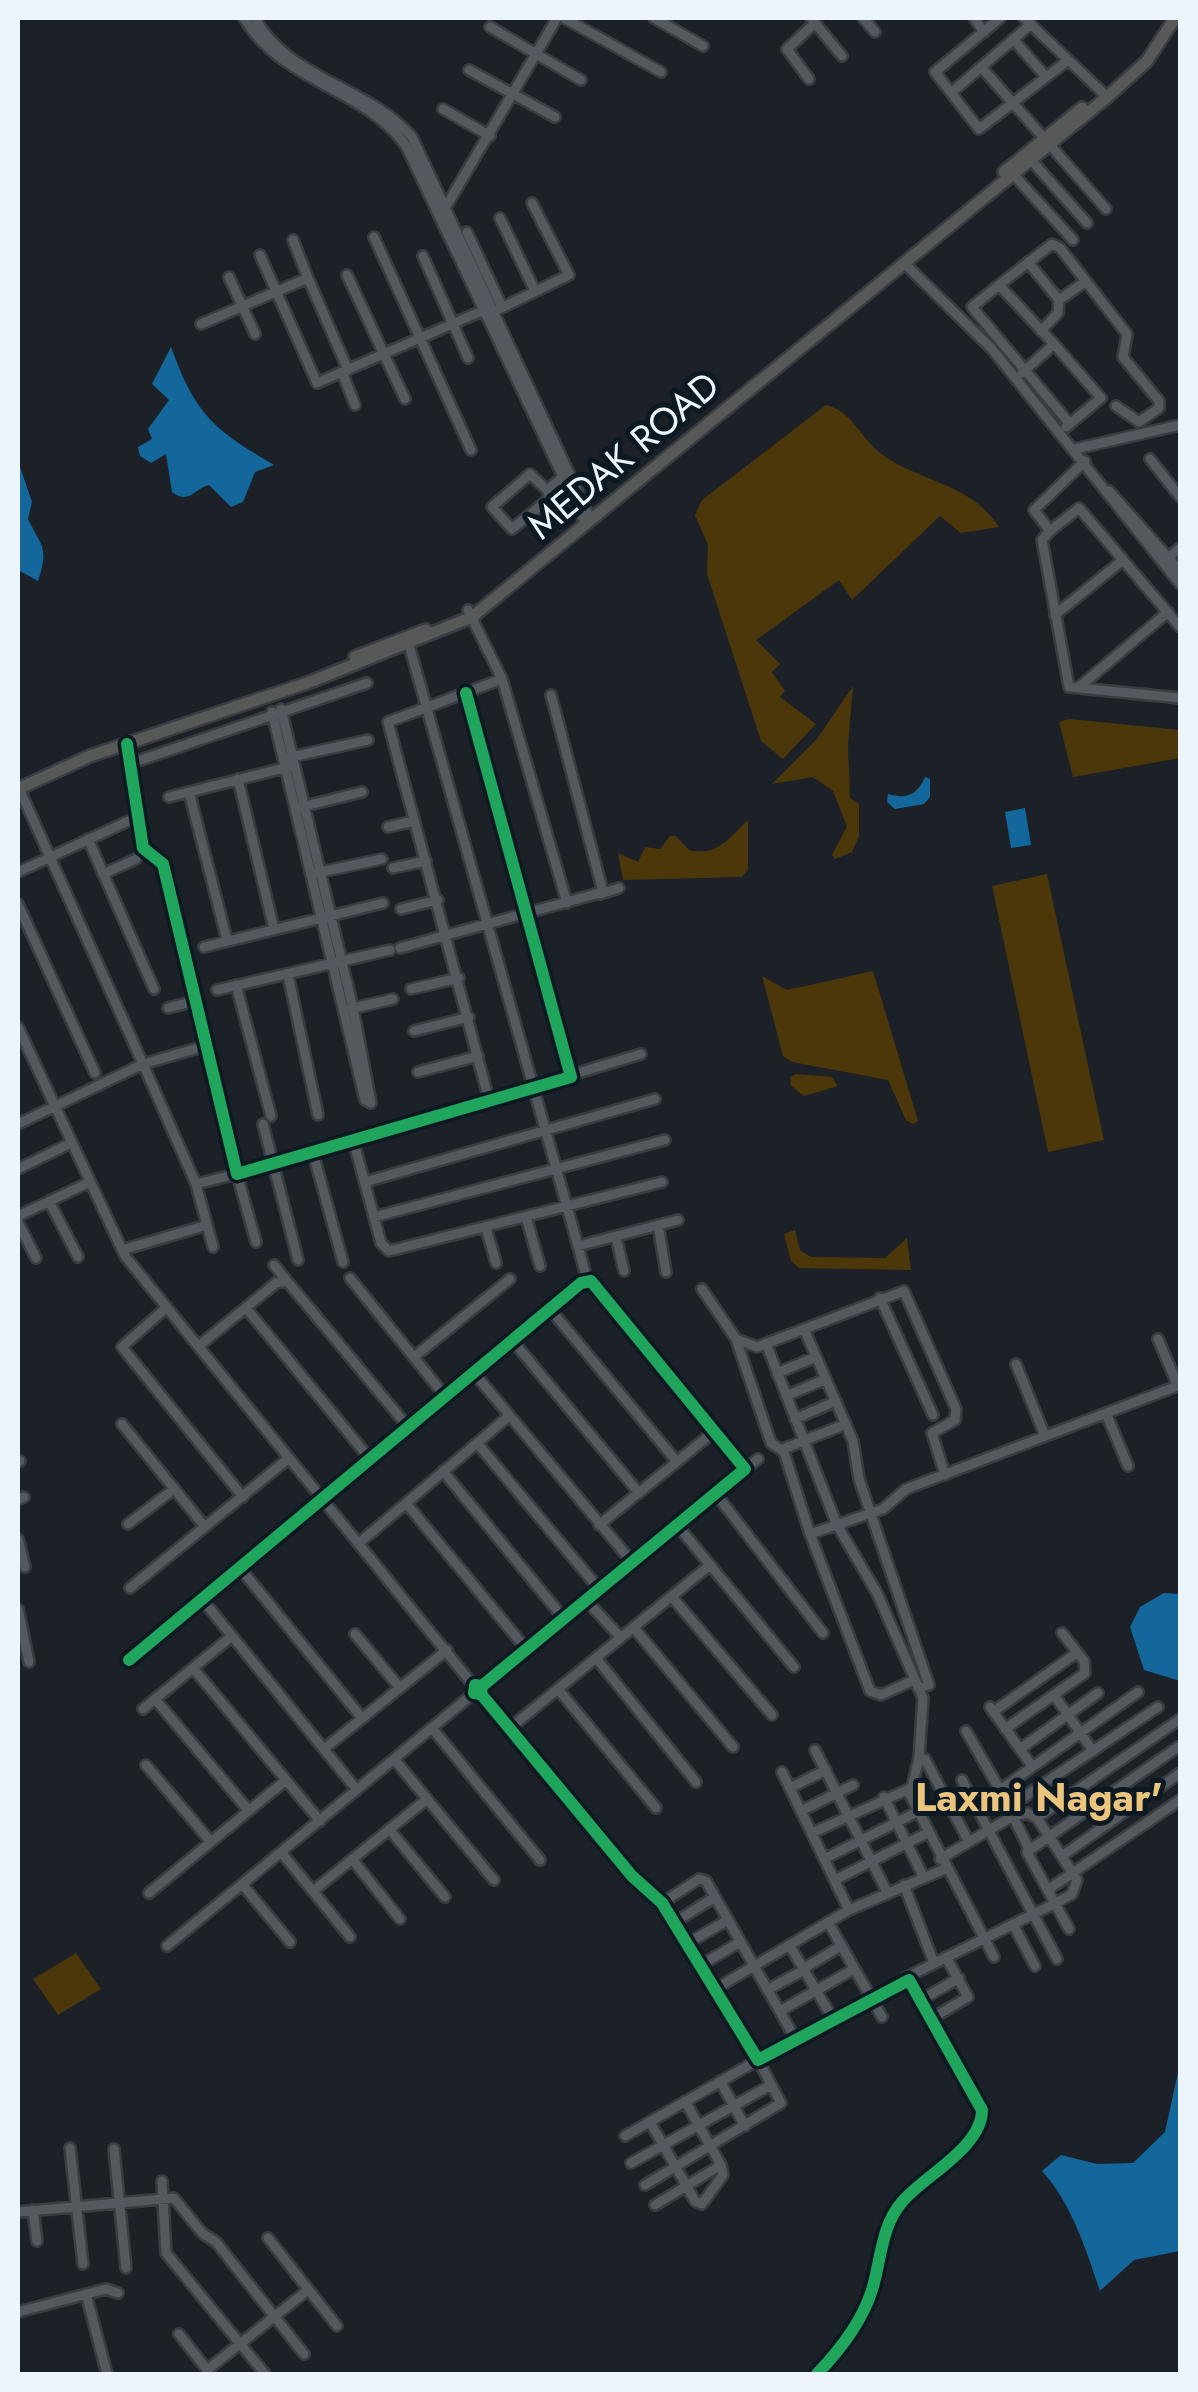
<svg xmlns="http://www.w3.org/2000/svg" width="1198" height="2392" viewBox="0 0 1198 2392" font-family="Jost,sans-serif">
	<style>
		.green { fill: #4b370a }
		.water { fill: #14679a }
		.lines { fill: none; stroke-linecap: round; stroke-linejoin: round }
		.minor-casing { stroke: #393d42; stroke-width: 14 }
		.major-casing { stroke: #393d42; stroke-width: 16 }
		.minor { stroke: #53595e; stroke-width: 9 }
		.major { stroke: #575959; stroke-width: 11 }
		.cycleway-casing { stroke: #0d1922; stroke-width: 19 }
		.cycleway { stroke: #20a55d; stroke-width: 12 }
		.labels { text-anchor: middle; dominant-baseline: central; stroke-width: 10; stroke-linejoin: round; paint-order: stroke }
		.street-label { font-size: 38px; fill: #edf5fc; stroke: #0d1922 }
		.neighbourhood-label { font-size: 40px; font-weight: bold; fill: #ebc47d; stroke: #0d1922 }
	</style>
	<rect width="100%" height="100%" fill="#1b2127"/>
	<!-- green -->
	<path class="green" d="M826 405C852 411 860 437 879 452 918 483 969 481 999 527L961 533 940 516 852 600 839 580 756 640 780 664 772 672 785 691 780 697 816 724 783 759 761 741 707 574 708 545 695 515 702 500Z
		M853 686 848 745 850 798 859 804V836L852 852 835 859 832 855 847 826 833 791 813 777 772 784 817 739Z
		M1069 719 1180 730V758L1073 777 1059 722Z
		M748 820V870L742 877 623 880 618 853 638 862 645 847 660 849 670 836H676L689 850C718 857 730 837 748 820Z
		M1047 874 1104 1140 1048 1152 992 886Z
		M873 971 918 1121 913 1124 906 1120 888 1080 792 1062 783 1056 762 976 787 990Z
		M796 1074 832 1077 838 1086 804 1096 791 1086 790 1077Z
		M795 1230 800 1250 811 1257 885 1258 907 1238 911 1270 799 1268 791 1261 784 1234Z
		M76 1953 101 1989 58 2015 33 1979Z"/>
	<!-- water -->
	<path class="water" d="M171 347C195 414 214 430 274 465L255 472 243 502 231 507 209 485C194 489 189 505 172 492L166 454 151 463 140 456 138 447 152 439 148 429 169 400 152 384Z
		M18 461 32 502 28 519C42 547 49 548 38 581L18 570Z
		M925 777 930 779V797L924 804 895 809 887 802 888 794C906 799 917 796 925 777Z
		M1025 808 1031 845 1011 848 1005 812Z
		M1164 1593 1180 1594V1681L1144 1670 1130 1627 1140 1607Z
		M1180 2063V2251L1134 2260 1100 2291C1086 2250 1072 2204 1042 2171L1061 2155 1097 2164 1133 2163 1165 2132Z"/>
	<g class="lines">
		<!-- minor casing -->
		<g class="minor-casing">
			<path id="minor" d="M244 18C281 82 365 88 406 146L582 517
				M255 18C286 78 369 87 412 137L587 512
				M564 18 661 72
				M654 18 703 46
				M811 18 842 56
				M863 18 875 32
				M974 18 984 32
				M1000 18 935 72 979 129 1067 61
				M1024 18 1102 92
				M490 27 581 80
				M1013 39 1046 77
				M981 67 1044 138
				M469 70 555 117
				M809 79 787 49 815 23
				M951 93 1031 24
				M443 109 490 136
				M1050 145 1106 209
				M1031 160 1087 223
				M1013 174 1073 240
				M447 205 557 18
				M500 218 535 291
				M467 232 502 307
				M374 237 471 450
				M293 240 308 278
				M260 255 317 383 482 311 493 312 569 275 532 203
				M423 256 468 358
				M1028 262 1059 300
				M904 263 992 349 1180 584
				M347 275 405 399
				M229 277 255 334
				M999 285 1052 244 1060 248 1127 334 1123 357 1159 401V408L1139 422 1116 406
				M201 324 308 278 348 370
				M1041 331 1058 313 1059 300 1086 281
				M1054 344 999 285 972 307 1070 424
				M342 372 355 405
				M1022 373 1054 344 1101 398 1066 427
				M1075 449 1180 425
				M1150 459 1180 497
				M1085 461 1034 510 1050 531 1079 508 1180 627
				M547 490 530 474 492 507 512 529 550 498 547 490 562 478
				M1109 491 1180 571
				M1050 531 1042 540 1069 687 1180 698
				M1164 561 1180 548
				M468 610 502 679 567 903
				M1055 615 1123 560
				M409 645 578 1246 678 1220
				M1078 688 1168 612
				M272 712 365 1100 371 1103 353 1008 281 709
				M127 744 143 848 163 864 237 1174 571 1077 466 693
				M287 758 368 740
				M129 764 367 683
				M238 779 274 929
				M189 792 227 940
				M169 797 288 767
				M301 807 362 792
				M388 827 414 821
				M88 839 154 989
				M393 868 426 861
				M18 872 137 817
				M316 873 382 859
				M103 874 136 859
				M600 894 619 888
				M18 904 95 1073
				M401 909 438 900
				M204 947 383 903
				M400 948 603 892 551 695
				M288 975 318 1115
				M236 985 271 1116
				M411 989 459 978
				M217 990 390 950
				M168 1008 195 1001
				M350 1009 393 999
				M18 1027 125 1256 474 1686
				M414 1031 469 1017
				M205 1046 143 1064 196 1184 213 1247
				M418 1072 478 1056
				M571 1075 641 1054
				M489 1100 388 722 502 679
				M18 1124 143 1064 19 788
				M263 1124 298 1260
				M354 1143 381 1243 389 1251 662 1182
				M313 1153 343 1262
				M18 1169 71 1143
				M365 1182 655 1099
				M196 1184 237 1174 256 1242
				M49 1201 78 1257
				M18 1216 90 1182
				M374 1217 665 1140
				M526 1217 540 1266
				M18 1222 36 1258
				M658 1225 666 1272
				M486 1228 496 1263
				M616 1237 624 1271
				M578 1246 585 1272
				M122 1250 207 1225
				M274 1265 287 1281
				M350 1278 445 1396
				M702 1289 736 1339 757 1347 904 1291 956 1409 955 1420 932 1433 945 1475
				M880 1298 933 1415
				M167 1307 122 1347 243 1497
				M246 1308 370 1459
				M550 1309 677 1462
				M804 1329 853 1441 859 1479 929 1685 918 1688
				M736 1339 771 1443 784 1452 810 1534 870 1691 881 1695 914 1680
				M1158 1339 1178 1386
				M512 1340 639 1493
				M200 1345 276 1283 287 1281 408 1427
				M767 1346 837 1525 877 1593 923 1698 919 1758 910 1795 994 1957
				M414 1357 510 1279
				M1016 1364 1045 1436
				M474 1373 632 1562
				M777 1373 816 1357
				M786 1396 826 1379
				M1106 1413 1128 1466
				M795 1419 836 1401
				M122 1424 205 1527
				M477 1443 600 1590
				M783 1449 846 1424
				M18 1461H20
				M745 1469 758 1459
				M443 1471 565 1620
				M716 1494 823 1633
				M18 1499 24 1497
				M406 1503 527 1650
				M128 1524 174 1489
				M599 1525 716 1430
				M678 1526 794 1667
				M810 1534 883 1509 906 1489 1180 1385
				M18 1539 25 1567
				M359 1543 509 1416
				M240 1568 362 1718
				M130 1588 289 1458
				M672 1597 772 1715
				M202 1599 357 1790
				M587 1601 621 1638
				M18 1609 29 1662
				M634 1628 733 1747
				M355 1634 400 1688
				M596 1658 696 1782
				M129 1660 581 1283 591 1281 745 1469 482 1686 475 1685 474 1693 481 1694 482 1686
				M193 1668 320 1821
				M558 1689 656 1808
				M481 1694 632 1876 662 1903 758 2060 909 1980 982 2110C982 2148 922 2177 902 2202 881 2226 881 2261 872 2290 862 2322 840 2350 817 2374
				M1054 1695 1093 1751
				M155 1699 249 1811
				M990 1707 1032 1766
				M143 1709 232 1636
				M993 1712 1075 1654
				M432 1728 540 1860
				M510 1728 710 1565
				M1005 1729 1085 1673 1084 1661 1062 1633
				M966 1731 1000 1790
				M324 1749 447 1650
				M1020 1749 1098 1693
				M815 1750 887 1892
				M394 1759 494 1880
				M925 1759 969 1842
				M146 1765 211 1842
				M782 1772 849 1910
				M962 1780 1057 1959
				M790 1788 826 1770
				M884 1797 924 1878
				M1009 1807 1158 1707
				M801 1811 853 1785
				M1037 1818 1180 1719
				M389 1829 445 1897
				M812 1833 909 1789
				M1029 1849 1000 1790 1138 1692
				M281 1852 350 1937
				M1062 1856 1180 1773
				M352 1859 400 1919
				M824 1859 917 1812
				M835 1880 927 1833
				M242 1884 290 1942
				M904 1885 934 1963
				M1049 1889 1180 1800
				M313 1891 427 1799
				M149 1893 286 1780
				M662 1903 699 1879 706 1881 796 2040
				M675 1922 715 1897
				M828 1922 882 2017
				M1013 1924 1035 1966
				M1069 1929 1027 1852 1178 1747
				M688 1943 728 1920
				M167 1946 474 1693
				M790 1946 833 2019
				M701 1965 740 1942
				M803 1969 841 1946
				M905 1978 1056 1903 1072 1894 1077 1880 1037 1818 1027 1813 1013 1816 940 1859
				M715 1989 849 1910 945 1869
				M767 1990 804 1970
				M921 2000 959 1978
				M780 2011 854 1969
				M931 2019 968 1997 946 1957
				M720 2081 745 2126
				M650 2122 695 2201 702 2204 723 2175 721 2165 685 2101
				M625 2136 758 2060 781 2103 645 2185
				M70 2148 83 2264
				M114 2149 126 2268
				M631 2163 771 2085
				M162 2181 166 2253 265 2374
				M655 2205 721 2165
				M33 2210 37 2241
				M18 2212 174 2198 202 2233 216 2242 304 2354
				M268 2238 337 2326
				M86 2294 107 2374
				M18 2312 106 2289 118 2293
				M179 2334 208 2371
				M207 2370 308 2290"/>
		</g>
		<!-- major casing -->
		<g class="major-casing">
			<path id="major" d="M1004 172 1082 108
				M355 657 426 630
				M18 789 90 756 310 682 472 617 1106 98 1147 61 1175 18"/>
		</g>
		<!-- minor -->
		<use href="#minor" class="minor"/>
		<!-- major -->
		<use href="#major" class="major"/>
		<!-- cycleway casing -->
		<g class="cycleway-casing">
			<path id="cycleway" d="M127 744 143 848 163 864 237 1174 571 1077 466 693
				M129 1660 581 1283 591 1281 745 1469 482 1686 475 1685 474 1693 481 1694 482 1686
				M481 1694 632 1876 662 1903 758 2060 909 1980 982 2110C982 2148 922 2177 902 2202 881 2226 881 2261 872 2290 862 2322 840 2350 817 2374"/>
		</g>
		<!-- cycleway -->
		<use href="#cycleway" class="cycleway"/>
	</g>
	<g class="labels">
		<!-- street labels -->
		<g class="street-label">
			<text transform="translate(623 455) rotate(-40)">MEDAK ROAD</text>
		</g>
		<!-- neighbourhood labels -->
		<g class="neighbourhood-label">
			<text x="1039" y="1797">Laxmi Nagar'</text>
		</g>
	</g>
	<!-- border -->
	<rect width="1198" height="2392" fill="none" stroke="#edf5fc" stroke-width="40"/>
</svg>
